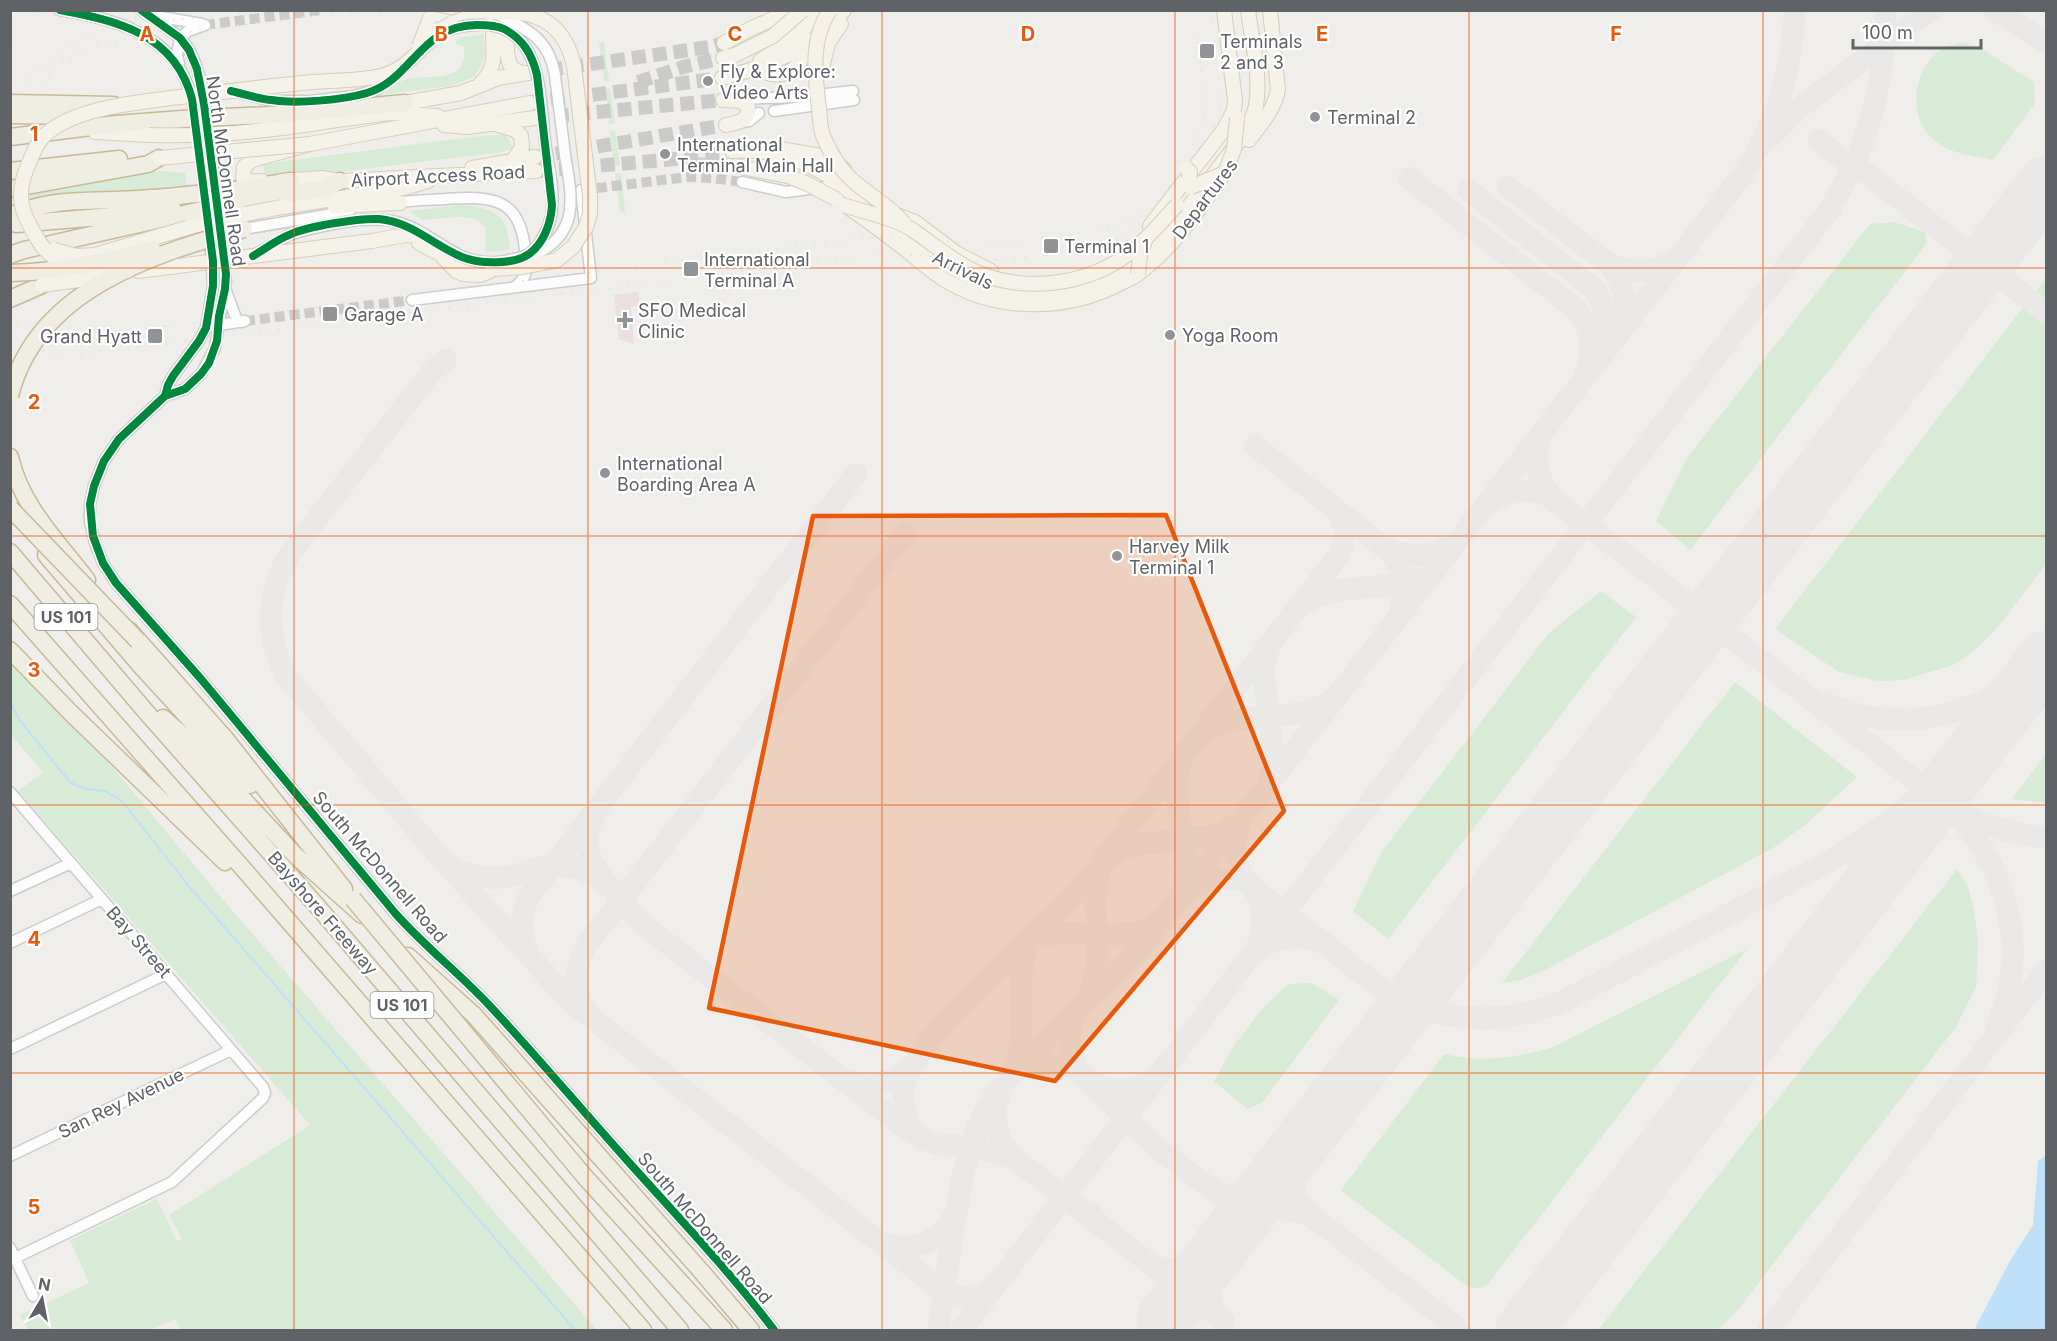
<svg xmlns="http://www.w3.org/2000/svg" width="2057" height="1341" viewBox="0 0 2057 1341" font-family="Inter,sans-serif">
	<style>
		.medical { fill: #eae0de }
		.green { fill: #d8ebd6 }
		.water { fill: #bfe0f9 }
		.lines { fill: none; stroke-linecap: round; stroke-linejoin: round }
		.stream { stroke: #bfe0f9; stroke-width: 2 }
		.taxiway { stroke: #eae9e7; stroke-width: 22 }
		.runway { stroke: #eae9e7; stroke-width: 57 }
		.minor-tunnel { stroke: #cbcbca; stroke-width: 10; stroke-dasharray: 10 5; stroke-linecap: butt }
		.major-tunnel { stroke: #cbcbca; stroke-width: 14; stroke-dasharray: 14 7; stroke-linecap: butt }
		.minor-casing { stroke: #cbcccc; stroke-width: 13 }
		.major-casing { stroke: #d7ceb8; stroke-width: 16 }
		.highway-casing { stroke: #c8b996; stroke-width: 19 }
		.minor { stroke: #fdfcfc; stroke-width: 10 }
		.major { stroke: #f4f2e9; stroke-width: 14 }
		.highway { stroke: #f0ede3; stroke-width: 16 }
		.rail { stroke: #e4e4e4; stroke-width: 2; stroke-dasharray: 1.5 8; stroke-linecap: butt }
		.minor-bridge-casing { stroke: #cbcccc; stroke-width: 13; stroke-linecap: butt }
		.major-bridge-casing { stroke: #d7ceb8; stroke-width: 16; stroke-linecap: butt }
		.highway-bridge-casing { stroke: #c8b996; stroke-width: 19; stroke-linecap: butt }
		.minor-bridge { stroke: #fdfcfc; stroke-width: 10 }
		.major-bridge { stroke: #f4f2e9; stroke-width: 14 }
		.highway-bridge { stroke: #f0ede3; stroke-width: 16 }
		.cycleway-casing { stroke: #fff; stroke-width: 11 }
		.cycleway { stroke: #00873e; stroke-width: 8 }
		.marked { fill: #e8590c; fill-opacity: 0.2; stroke: #e8590c; stroke-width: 4.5; stroke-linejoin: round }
		.grid { fill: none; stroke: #e8590c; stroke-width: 1.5; stroke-opacity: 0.55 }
		.poi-dot { fill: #919496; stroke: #fff; stroke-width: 2 }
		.labels { text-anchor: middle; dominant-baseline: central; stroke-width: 4.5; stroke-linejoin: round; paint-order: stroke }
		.shield { fill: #fff; stroke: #8f9295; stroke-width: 1.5 }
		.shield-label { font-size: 16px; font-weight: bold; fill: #5f6368 }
		.poi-label { font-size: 18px; fill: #5f6368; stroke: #fff; text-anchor: start }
		.street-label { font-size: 18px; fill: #5f6368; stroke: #fff }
		.grid-label { font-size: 20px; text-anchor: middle; font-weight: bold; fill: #e8590c; stroke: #fff; stroke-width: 4.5; stroke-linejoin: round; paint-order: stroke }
	</style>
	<rect width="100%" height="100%" fill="#efeeea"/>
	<!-- medical -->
	<path class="medical" d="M639 292V306L631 307 634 344 619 339 614 295Z"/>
	<!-- green -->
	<path class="green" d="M484 34 485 54 481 66 474 77 451 86 384 94C390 89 397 82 404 80 429 73 468 86 464 47L456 44 457 38Z
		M604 42 609 81H604L599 43Z
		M1963 43 1982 49 2034 82 2035 103 1993 160C1979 157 1956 154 1944 147 1905 127 1909 68 1945 47 1951 45 1957 44 1963 43Z
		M610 88 615 123 609 124 605 89Z
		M610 131H615L620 165 614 166Z
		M506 134 512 147 511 149 496 153 338 172 265 177 263 164 471 137Z
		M165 171 185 173 187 189 30 204 29 192 147 172Z
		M615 173H621L625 211 620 212Z
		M462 205C496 208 508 215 510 250L485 252 486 228 480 222 471 218 459 217 422 220 409 211Z
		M1894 222 1925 232 1927 243 1690 550 1656 521 1687 458 1870 224Z
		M2046 278V564L1997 628 1974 651 1953 665 1904 680 1878 681 1839 672 1775 629Z
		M1601 591 1636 617 1388 939 1353 911 1382 851 1549 633Z
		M10 645 231 909 597 1330H181L175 1319 150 1330H28L20 1315 89 1283 70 1240 157 1199 177 1241 182 1239 169 1215 310 1125 18 791 43 772 11 735Z
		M1735 682 1857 777 1805 825 1773 848 1541 972 1521 980 1502 983Z
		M2046 754V803L2012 799Z
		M1957 869 1968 887 1974 910 1978 942 1976 987 1956 1027 1736 1312 1718 1330H1598Z
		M1747 949 1487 1285 1479 1288 1468 1287 1341 1190 1444 1054C1481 1063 1515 1058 1551 1048Z
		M1312 983 1339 1000 1262 1103 1247 1109 1214 1081 1235 1044 1262 1009 1288 984Z"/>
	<!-- water -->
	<path class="water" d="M2046 1155V1330H1974L2010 1261 2033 1225 2038 1161Z"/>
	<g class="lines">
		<!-- stream -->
		<path class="stream" d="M10 702 20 721 71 783 86 789 105 791 122 801 187 884 575 1330"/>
		<!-- taxiway -->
		<path class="taxiway" d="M1994 10 2046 42
			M1771 137 1799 108 1917 19 1933 10
			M1819 140 1836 155 1854 164 2046 312
			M1409 178 1578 311C1592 330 1594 350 1586 373
			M1508 187 1605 261C1624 280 1629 304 1620 328
			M1468 190 1594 289C1607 308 1612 330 1603 351
			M1605 261C1628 274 1652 274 1674 260
			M446 360 432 371 295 547C266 587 263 634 287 677L439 856 571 1002 944 1292C961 1300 978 1298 993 1287
			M1541 436C1532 462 1539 481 1554 502
			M1255 446 1390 552C1404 570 1407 590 1400 612
			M1488 504C1507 490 1529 487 1551 497L1947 805
			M1383 546C1408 558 1430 560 1454 544
			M1302 605C1332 581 1383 592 1418 579
			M1826 703C1903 738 1988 715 2046 655
			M1205 732C1243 706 1297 727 1333 699
			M1268 784 1273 767V755L1264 678V665L1269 648
			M597 808C577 846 591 867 617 895 627 907 637 919 649 929L909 1131 937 1144 983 1149 1002 1154 1019 1162 1100 1225
			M1895 821C1916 812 1940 812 1962 817
			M1239 825C1231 847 1235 867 1249 885 1276 906 1302 926 1329 947 1344 959 1359 972 1375 984 1432 1023 1494 1027 1558 1004L1832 860 1880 828 1908 806 1941 777 1996 723
			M1108 857 1123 848 1135 845 1210 836 1223 832 1237 824
			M452 866C471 877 493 881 515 875 527 872 538 866 551 865 570 864 588 871 603 882
			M1187 892C1202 881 1232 871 1249 885 1268 901 1263 933 1255 952 1275 938 1296 932 1320 942
			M1181 895 1185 882 1186 868 1176 788 1177 776 1182 762
			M1030 940C1071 921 1125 949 1161 921
			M528 952C519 932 520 914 530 895L856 474
			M1086 1000C1109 965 1086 904 1102 864
			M587 1012C572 991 574 966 587 944L905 534
			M1077 1012C1065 1033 1067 1053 1081 1073
			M1996 1028C2032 949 2007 864 1947 805 1979 823 2010 835 2046 837
			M1019 1069C1039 1058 1058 1059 1077 1070L1162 1152 1210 1188 1221 1193 1307 1214 1317 1220 1460 1330
			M1012 1072C1032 1034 1010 981 1030 940
			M845 1079C869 1090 896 1083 913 1064
			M1092 1081C1114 1094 1136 1091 1156 1077
			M999 1094C990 1119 999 1144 1018 1161
			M921 1140 910 1125 906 1115 903 1096 906 1079 924 1048 947 1019 1081 888 1338 556C1348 538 1346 521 1333 506
			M1299 1150C1287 1179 1292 1199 1316 1219
			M1235 1194C1268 1194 1282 1164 1302 1143
			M1092 1215 1100 1225 1224 1321
			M883 1243C911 1255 942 1241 955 1213
			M1219 1251C1208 1274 1204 1295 1220 1317
			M1155 1266C1181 1275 1198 1267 1219 1251
			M938 1330C943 1297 948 1264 953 1231 963 1171 970 1120 1011 1074L1141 948 1743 174C1776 123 1792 71 1795 10
			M961 1330 1830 209C1838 194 1847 179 1854 164 1876 116 1885 63 1886 10
			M1518 1330 1530 1322
			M1768 1330 2046 971"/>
		<!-- runway -->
		<path class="runway" d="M1165 1319 2046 184
			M1524 1330 2046 659"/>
		<!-- minor-tunnel -->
		<path class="minor-tunnel" d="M205 25 322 10
			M582 190 687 177 712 178 742 182
			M245 321 412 300"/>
		<!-- major-tunnel -->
		<path class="major-tunnel" d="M528 73 710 47 724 43
			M638 82 687 66 723 58
			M530 103 722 78
			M534 118 723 100
			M535 157 726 125
			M692 164 736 166
			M538 171 687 158 732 151"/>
		<!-- minor casing -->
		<g class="minor-casing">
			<path id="minor" d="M60 10C111 19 171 32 189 89 199 119 201 165 205 197
				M141 10C156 20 173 30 185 44 208 72 211 158 216 196
				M156 16 202 24
				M179 64 177 55 180 38 188 31 205 25
				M236 92 272 101H310L354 96
				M736 99 799 97 853 91
				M774 111 854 100
				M742 122 749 121 759 113
				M742 182 786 192 840 185
				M395 203C412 200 429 200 446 199 491 196 521 197 525 251 527 266 529 278 514 287
				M244 229 350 211
				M210 234 213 286 206 328 199 341 173 376 168 385 165 396 119 439 104 461 94 486 90 504V522L95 543 103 563 116 583 201 679 395 913C424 946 459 973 489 1005 536 1055 580 1108 625 1158 676 1215 728 1269 774 1330
				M256 254 289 235 298 232
				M226 291 236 318 242 322
				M412 300 591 278 581 190
				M212 326 245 321
				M165 396 185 389 201 374 215 348 226 281 218 212
				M10 792 263 1087 265 1093 263 1098 172 1182 15 1258
				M10 891 71 863
				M10 943 102 899
				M10 1049 166 974
				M10 1156 231 1050
				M10 1248 33 1296"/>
		</g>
		<!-- major casing -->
		<g class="major-casing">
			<path id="major" d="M430 18 452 23 469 17 490 13
				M506 39C508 55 505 72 526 73
				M724 43 750 29 775 18 819 12
				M723 58 735 55
				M760 61 801 32 820 10
				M755 68C782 82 799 73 808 45
				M821 72 828 43 841 24
				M722 78C769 66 814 49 844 10
				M479 85C496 71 494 53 493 33
				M723 100 741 101 748 107C750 121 737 123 726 125
				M362 116 405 103 461 93 498 78 528 73
				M330 121 389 113 437 116
				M444 125 468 127 534 118
				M499 125 515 130 521 136 522 147 514 159
				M95 132 149 135
				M1249 140C1261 124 1274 110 1278 90L1270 10
				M780 149 821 156 844 169
				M732 151C765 148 799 158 827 175 839 182 850 192 860 200 895 225 926 254 964 274 990 288 1018 293 1047 292 1142 288 1187 207 1240 140 1247 129 1253 119 1256 106 1261 76 1252 41 1248 10
				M736 166 788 176
				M472 168 535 157
				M262 181 252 182 243 177 244 167 252 160 310 144 530 103
				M281 181 322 178 340 181 536 171
				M335 206 400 203
				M282 207 404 188 428 181
				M849 208C867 220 884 233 901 246 918 259 933 274 952 284 1003 312 1068 310 1119 284 1126 280 1133 278 1139 273 1174 247 1200 208 1225 173
				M894 214 915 222 956 253 991 271
				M1150 226 1225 128 1234 110 1235 101 1224 10
				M419 243 440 254 456 271 463 274 480 275 490 271
				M253 256 372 241 405 235 419 236 432 242
				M455 258 479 267 493 269
				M138 271 178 266"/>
		</g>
		<!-- highway casing -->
		<g class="highway-casing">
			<path id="highway" d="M10 103 114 105
				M329 110 405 103
				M10 115 82 116
				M10 137 116 124 182 119
				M10 171 119 159
				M10 189 132 167 148 164 159 158
				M235 190 291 181
				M237 202 323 189 340 181
				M10 216C45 200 79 201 116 200 140 199 163 198 186 195
				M16 224 113 216 172 207
				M10 255 24 250 188 213
				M10 299 42 285
				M10 457C21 506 58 542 87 580
				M10 552 147 713 318 907 680 1330
				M46 555 140 665 250 785
				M10 604 240 865 643 1330
				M129 630 224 737 344 889
				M10 650 71 713 225 862
				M163 718 187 739 296 856 362 915
				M408 956 474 1015 701 1271 751 1330
				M585 1177 724 1330"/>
		</g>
		<!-- minor -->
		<use href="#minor" class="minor"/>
		<!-- major -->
		<use href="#major" class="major"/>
		<!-- highway -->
		<use href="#highway" class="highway"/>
		<!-- rail -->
		<path class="rail" d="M26 10 120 27 151 30
			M103 10 127 12
			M148 12 170 10
			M134 17 157 10
			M116 18C164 24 212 16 259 10
			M10 39C19 61 16 81 12 104
			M11 110C29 67 71 43 112 26
			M1193 145 1203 125 1205 106 1194 10
			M10 160 19 120 34 90 59 64 89 48 125 40 328 14H379L406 10
			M10 315C27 333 47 339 70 338L863 238 898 237 978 244H1002L1111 229 1129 222 1143 209
			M10 332C30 349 53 356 79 354L866 256 900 254 980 261 1004 260 1107 246 1125 238 1139 225 1209 135 1218 118 1221 99 1210 10"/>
		<!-- minor-bridge casing -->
		<g class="minor-bridge-casing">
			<path id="minor-bridge" d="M495 13C527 29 549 38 555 75 558 102 562 128 565 155 568 175 574 199 568 220 561 240 547 250 528 257
				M354 96 378 89 401 70
				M298 232C326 225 364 216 392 221 437 230 453 270 505 261 512 259 521 258 527 255 539 248 548 230 551 217 556 193 548 164 545 140 540 98 543 31 488 25 472 24 458 26 443 32"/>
		</g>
		<!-- major-bridge casing -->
		<g class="major-bridge-casing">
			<path id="major-bridge" d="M830 10C810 39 815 76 819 109 820 118 820 128 823 136 830 152 839 168 851 179 869 196 887 203 904 223
				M490 13C532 8 564 20 574 66L590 196V213L586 227 573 247 557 260 523 267 493 269
				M419 47 430 18
				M735 55 773 36 803 10
				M149 135C210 137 270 131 330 121
				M159 158 310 144
				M1186 168 1190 172 1189 178
				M788 176 808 184 836 199
				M1191 187 1225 173 1234 149 1237 118
				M846 206C868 213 891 217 911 229 931 242 950 259 972 270 1023 294 1088 286 1132 251 1149 237 1163 220 1177 205
				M54 250 77 256 95 255 214 220 282 207
				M178 266 253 256
				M127 271C96 269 59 272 40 243 21 213 14 196 29 163 35 149 38 139 51 130 85 104 162 100 204 94 241 90 277 85 313 82 335 80 359 81 381 76 414 68 424 38 452 23
				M1138 274 1140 256 1145 241
				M42 285 109 276"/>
		</g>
		<!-- highway-bridge casing -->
		<g class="highway-bridge-casing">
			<path id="highway-bridge" d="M182 119 269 115 329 110
				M186 195 235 190
				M188 213 237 202
				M10 273C59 272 105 261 152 249
				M10 396C35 291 152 254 244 229
				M10 508 138 641
				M353 899 585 1177"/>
		</g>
		<!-- minor-bridge -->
		<use href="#minor-bridge" class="minor-bridge"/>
		<!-- major-bridge -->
		<use href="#major-bridge" class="major-bridge"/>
		<!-- highway-bridge -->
		<use href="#highway-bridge" class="highway-bridge"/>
		<!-- cycleway casing -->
		<g class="cycleway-casing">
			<path id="cycleway" d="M60 10C118 21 175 34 192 99L213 261V286L206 328 199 341 173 376 168 385 165 396 119 439 104 461 94 486 90 504 93 536 103 563 116 583 201 679 395 913C424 946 459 973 489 1005 536 1055 580 1108 625 1158 676 1215 728 1269 774 1330
				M141 10 180 38 189 50 197 69 204 104 226 274 225 289 219 316 217 341 209 363 201 374 185 389 165 396
				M231 91C245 94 258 99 272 100 296 104 343 100 367 93 412 80 420 25 477 25 486 25 496 25 504 29 523 39 532 54 537 75L552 205C551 223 544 243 529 254 514 265 479 264 462 257 433 245 412 222 379 219 360 218 307 226 289 235 276 240 265 249 253 256"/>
		</g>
		<!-- cycleway -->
		<use href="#cycleway" class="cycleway"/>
	</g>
	<!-- marked area -->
	<path class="marked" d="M1166 515 1284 811 1055 1081 709 1008 813 516Z"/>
	<!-- grid -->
	<path class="grid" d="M294 10V1330M588 10V1330M882 10V1330M1175 10V1330M1469 10V1330M1763 10V1330M10 268H2046M10 536H2046M10 805H2046M10 1073H2046"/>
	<!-- markers -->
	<g class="poi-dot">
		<rect x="1199" y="43" width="16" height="16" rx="3"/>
		<circle cx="708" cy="81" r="6"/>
		<circle cx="1315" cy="117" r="6"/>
		<circle cx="665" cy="154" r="6"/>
		<rect x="1043" y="238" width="16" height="16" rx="3"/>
		<rect x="683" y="261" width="16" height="16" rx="3"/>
		<rect x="322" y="306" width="16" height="16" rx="3"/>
		<path d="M622 311h6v6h6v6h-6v6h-6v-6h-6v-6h6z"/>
		<circle cx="1170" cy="335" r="6"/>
		<rect x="147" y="328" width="16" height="16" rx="3"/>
		<circle cx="605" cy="473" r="6"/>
		<circle cx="1117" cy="556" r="6"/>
	</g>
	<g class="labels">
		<!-- shield labels -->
		<g class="shield">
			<rect x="34.5" y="604" width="63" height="26" rx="4.5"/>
			<rect x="370.5" y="992" width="63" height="26" rx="4.5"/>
		</g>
		<g class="shield-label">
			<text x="66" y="617">US 101</text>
			<text x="402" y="1005">US 101</text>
		</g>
		<!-- poi labels -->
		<g class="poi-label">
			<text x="1220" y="41">Terminals<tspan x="1220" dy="21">2 and 3</tspan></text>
			<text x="720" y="71">Fly &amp; Explore:<tspan x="720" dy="21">Video Arts</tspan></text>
			<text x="1327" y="117">Terminal 2</text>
			<text x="677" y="144">International<tspan x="677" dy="21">Terminal Main Hall</tspan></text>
			<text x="1064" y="246">Terminal 1</text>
			<text x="704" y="259">International<tspan x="704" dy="21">Terminal A</tspan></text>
			<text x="638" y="310">SFO Medical<tspan x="638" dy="21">Clinic</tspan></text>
			<text x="344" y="314">Garage A</text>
			<text x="1182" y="335">Yoga Room</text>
			<text x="142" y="336" text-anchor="end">Grand Hyatt</text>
			<text x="617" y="463">International<tspan x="617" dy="21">Boarding Area A</tspan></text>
			<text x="1129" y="546">Harvey Milk<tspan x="1129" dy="21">Terminal 1</tspan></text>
		</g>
		<!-- street labels -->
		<g class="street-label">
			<text transform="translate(226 171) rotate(82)">North McDonnell Road</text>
			<text transform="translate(438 176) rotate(-3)">Airport Access Road</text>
			<text transform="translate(1205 199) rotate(-53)">Departures</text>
			<text transform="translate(963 270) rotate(26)">Arrivals</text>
			<text transform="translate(380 867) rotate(49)">South McDonnell Road</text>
			<text transform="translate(323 913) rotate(49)">Bayshore Freeway</text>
			<text transform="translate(139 942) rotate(49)">Bay Street</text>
			<text transform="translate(121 1103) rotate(-26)">San Rey Avenue</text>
			<text transform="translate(705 1228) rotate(49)">South McDonnell Road</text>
		</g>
	</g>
	<g class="grid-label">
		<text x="147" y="41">A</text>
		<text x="441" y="41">B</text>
		<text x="735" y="41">C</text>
		<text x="1028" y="41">D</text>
		<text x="1322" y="41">E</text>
		<text x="1616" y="41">F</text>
		<text x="34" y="141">1</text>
		<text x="34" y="409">2</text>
		<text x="34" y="677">3</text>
		<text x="34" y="946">4</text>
		<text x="34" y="1214">5</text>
	</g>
	<!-- border -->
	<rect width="2057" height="1341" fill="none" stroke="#5f6368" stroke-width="24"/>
	<!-- north arrow -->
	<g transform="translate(42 1299) rotate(10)" stroke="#ffffff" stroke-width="4.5" paint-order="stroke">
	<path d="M0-4.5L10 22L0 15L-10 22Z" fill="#5f6368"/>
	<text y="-9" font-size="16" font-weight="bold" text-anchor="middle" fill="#5f6368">N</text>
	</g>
	<!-- scale -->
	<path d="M1853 39v9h128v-9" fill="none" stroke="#5f6368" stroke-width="3"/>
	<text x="1862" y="39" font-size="18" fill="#5f6368" stroke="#ffffff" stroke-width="4.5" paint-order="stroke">100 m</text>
</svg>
